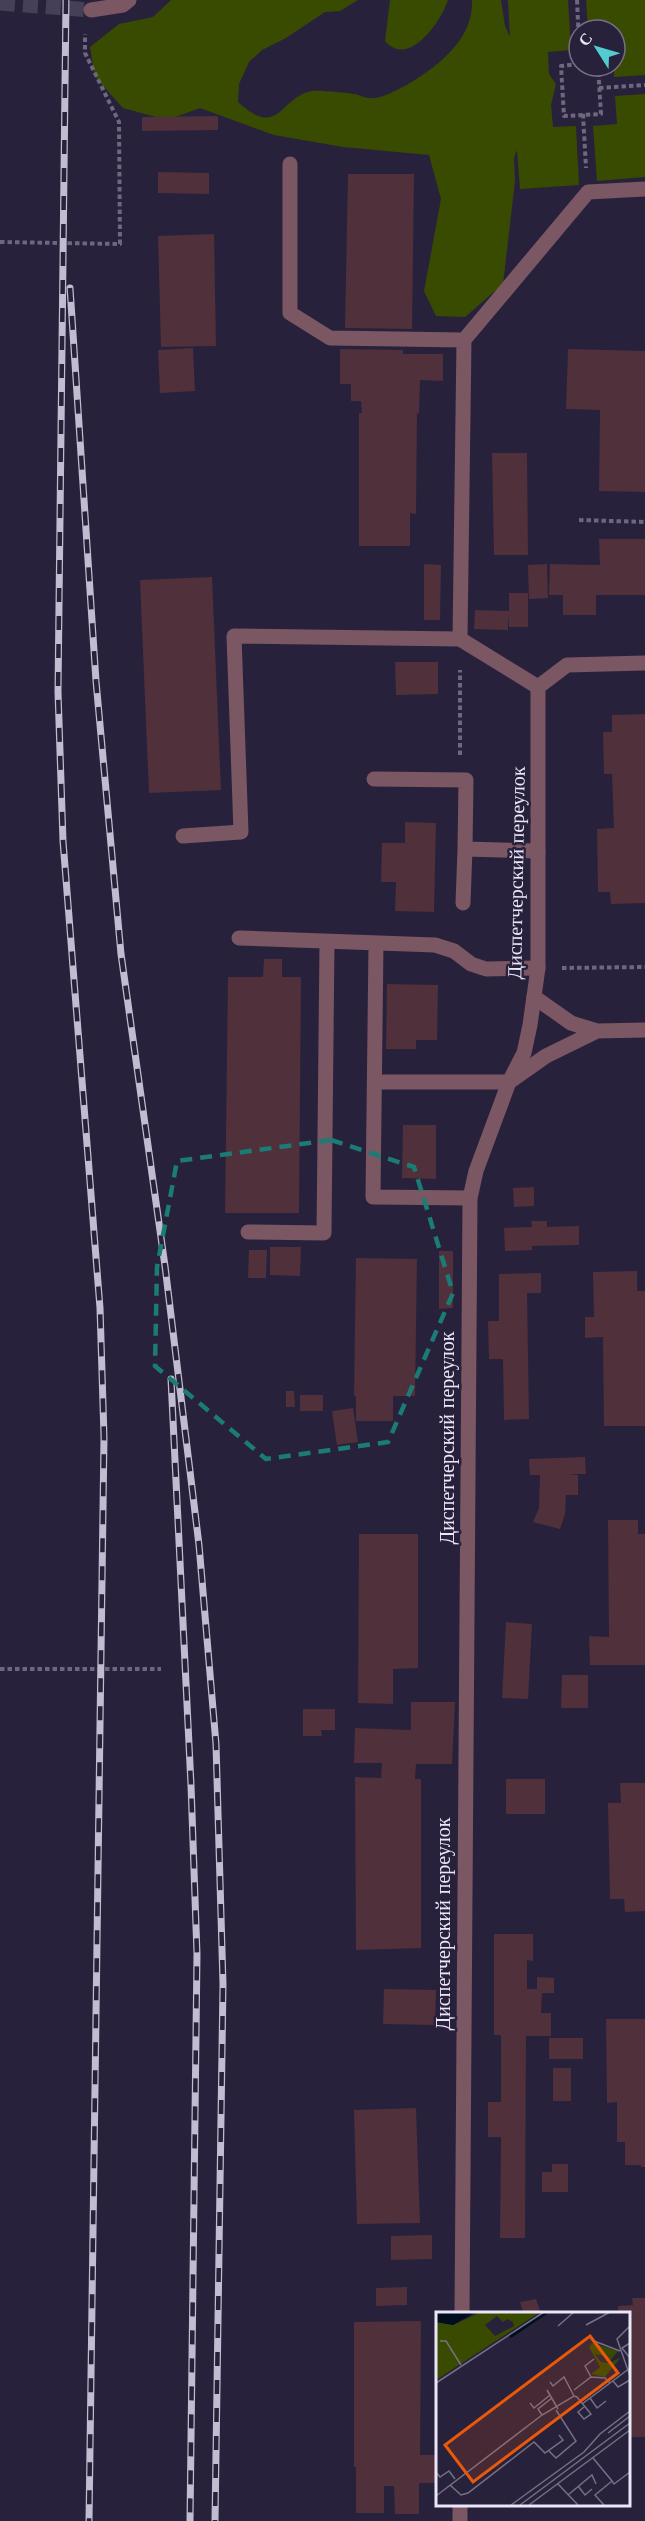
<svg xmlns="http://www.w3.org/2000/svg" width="645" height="2521" viewBox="0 0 645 2521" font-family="'Libre Baskerville',serif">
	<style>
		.green { fill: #394b00 }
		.building { fill: #4f303b }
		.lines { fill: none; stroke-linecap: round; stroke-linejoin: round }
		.minor-tunnel { stroke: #453f58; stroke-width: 15; stroke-dasharray: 15 8; stroke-linecap: butt }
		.path { stroke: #6d677f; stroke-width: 4; stroke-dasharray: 4.5 3; stroke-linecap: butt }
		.service { stroke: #7b5663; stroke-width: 15 }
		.minor { stroke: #7b5663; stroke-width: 15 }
		.rail-casing { stroke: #c1bdd0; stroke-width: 7 }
		.rail { stroke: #28213b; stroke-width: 4.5; stroke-dasharray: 14; stroke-linecap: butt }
		.marked { fill: none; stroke: #1a7c75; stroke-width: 4.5; stroke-dasharray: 12 8; stroke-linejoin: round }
		.labels { text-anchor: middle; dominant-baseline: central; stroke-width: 5; stroke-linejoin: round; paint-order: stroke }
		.street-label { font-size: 20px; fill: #ebe7f9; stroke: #28213b }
		.inset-river { fill: none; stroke: #000e1e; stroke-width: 3 }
		.inset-road { fill: none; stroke: #767087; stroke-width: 1.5 }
		.view { fill: #e8590c; fill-opacity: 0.15; stroke: #e8590c; stroke-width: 3 }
		.inset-edge { fill: none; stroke: #ebe7f9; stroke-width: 3 }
	</style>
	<rect width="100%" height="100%" fill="#28213b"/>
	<!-- green -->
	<path class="green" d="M171 0H358L340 11 325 12 286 38 262 50 249 62 239 84 238 102C280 140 279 97 312 91 318 90 352 93 358 95 364 97 368 99 375 98 385 97 396 90 405 86 436 68 474 40 472 0H501L505 26 510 37 508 0H568L571 50 548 52 549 74 556 84 551 105 553 127 576 126 579 185 520 189 517 150 514 158 515 181 503 284 465 317 436 316 424 291 441 199 429 155 343 147 274 135 200 108 167 120 123 108 95 77 90 47 119 24 153 17Z
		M390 0H448C441 21 409 69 385 41Z
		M586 0H645V75L614 77 615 30H588Z
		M645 94V177L597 181 593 126 617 124 615 96Z"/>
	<!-- building -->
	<path class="building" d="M218 116V130L142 131V117Z
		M158 172 209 173V194L158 193Z
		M348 174H414L412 329 345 328Z
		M214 234 216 346 161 347 158 236Z
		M193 348 195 391 160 393 158 350Z
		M340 349 403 350V354H443V381L420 380 419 414 417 413 416 514 410 513V546H359V413H362L361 401H351V384H340Z
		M568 349 645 351V492L599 491 600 410 566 409Z
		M492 453H527L528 555H494Z
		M599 539H645V595H596V615H563V595H549L550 564 600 565Z
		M424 564 441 565 440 620H424Z
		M547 564 548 598 529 599 528 565Z
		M212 577 221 790 149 793 140 580Z
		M509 593H528V627H509L508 615V630L474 629 475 610 509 611Z
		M395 662H438V694L396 695Z
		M645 714V903L611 904 610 892H598L597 829 614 828 612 774H604L603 732H612V715Z
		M405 822 436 823 434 912 395 911 396 882H381L382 843H405Z
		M264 959H282V977H301L299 1213H225L228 977H263Z
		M387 984 438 985 437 1040H416V1049H386Z
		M403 1125H436V1179L402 1178Z
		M534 1187V1206L514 1207 513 1188Z
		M531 1221H547V1227L579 1226V1245L532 1246V1250L505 1251 504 1228 532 1227Z
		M270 1247H301L300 1276 270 1275Z
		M249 1250H267L266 1278H248Z
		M439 1251H453V1308L439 1309Z
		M356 1258 417 1259 415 1396H393V1421H356V1396H354Z
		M637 1271V1291H645V1426H604L603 1337 585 1338V1317H594L593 1272Z
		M541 1273V1293H527L529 1419 504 1420 503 1359H489L488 1321H499V1274Z
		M286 1391H294L295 1407H286Z
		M300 1395H323V1411H300Z
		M353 1408 358 1442 337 1445 332 1411Z
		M585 1457 586 1474H567L578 1475V1495H566L565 1514 560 1529 533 1522 539 1508 540 1475H530L529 1459Z
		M608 1520H638V1534H645V1665H590L589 1636 609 1637Z
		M359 1534H418V1668L393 1669V1704L358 1703Z
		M506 1622 532 1624 528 1699 502 1698Z
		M562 1675H588V1708H561Z
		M411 1702H455L452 1764H416L415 1779H421V1948L356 1950 355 1777 381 1778 382 1763H354L355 1728 411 1730Z
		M303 1709H335V1730H321L322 1736H303Z
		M506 1779H545V1814H506Z
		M620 1783H645V1911L625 1912 624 1899H610L608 1803H621Z
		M494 1934H533V1961L527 1960V1989H537V1977L554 1978V1993H542L541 2013H551V2036H526L525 2238H500L501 2137H488V2102H501V2035H494Z
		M384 1989 436 1990 435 2025 383 2024Z
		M606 2019H645V2167H641V2165H625V2142H617V2102L607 2103Z
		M549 2038H583V2059H549Z
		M553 2068H571V2101H553Z
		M416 2108 420 2223 357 2224 354 2110Z
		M552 2164H568V2192H542V2172H552Z
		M432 2235V2259L391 2260V2236Z
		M407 2287V2305L376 2306V2288Z
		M632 2298H645V2437H628V2314H618V2306L633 2305Z
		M536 2299 541 2314H524L520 2302Z
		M421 2321 420 2455H438V2483H419V2514H395L394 2486H384V2513H356V2467H354V2322Z"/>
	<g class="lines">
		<!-- minor-tunnel -->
		<path class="minor-tunnel" d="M0 3 91 10"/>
		<!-- path -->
		<path class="path" d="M577 0 579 43
			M579 64 561 66 564 116 601 114 598 66
			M599 88 645 85
			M583 114 586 168
			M0 242 120 244 119 122 85 53V34
			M579 520 645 522
			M460 755V670
			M562 968 645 967
			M0 1669H161"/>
		<!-- service -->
		<path class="service" d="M290 164V313L330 338 464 340
			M460 639 464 340 588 192 645 189
			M374 779 466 780 465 849
			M183 836 241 832 234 636 460 639 538 687
			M463 903 465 849 538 851
			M239 938 435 945 454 951 471 964 486 969 538 968
			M376 944 373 1197 470 1198
			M534 997 571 1023 597 1031 645 1030
			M375 1082H509L546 1056 597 1031
			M248 1232 324 1233 327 942"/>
		<!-- minor -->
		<path class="minor" d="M91 10 123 5 129 0
			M462 2314 470 1198 476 1171 509 1082 524 1053 530 1025 538 968V687L567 665 645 663
			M460 2521V2504"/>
		<!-- rail casing -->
		<g class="rail-casing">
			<path id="rail" d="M66 0 58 692 63 841 100 1308 104 1437 89 2521
				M70 288 96 681 121 954 165 1266 199 1545 216 1744 223 1984 215 2521
				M171 1379 191 1785 197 1954 190 2521"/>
		</g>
		<!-- rail -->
		<use href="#rail" class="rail"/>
	</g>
	<!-- marked area -->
	<path class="marked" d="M331 1140 414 1167 453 1293 388 1442 266 1459 155 1366 157 1267 177 1161Z"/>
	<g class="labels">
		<!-- street labels -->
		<g class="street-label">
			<text transform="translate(516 873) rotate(-89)">Диспетчерский переулок</text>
			<text transform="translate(447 1438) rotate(-90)">Диспетчерский переулок</text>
			<text transform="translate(443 1924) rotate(-90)">Диспетчерский переулок</text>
		</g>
	</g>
	<!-- overview -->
	<g transform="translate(436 2312)">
		<rect width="194" height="194" fill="#28213b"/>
		<path d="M45 0H104L0 68V10L17 13ZM61 4 67 10 71 7 77 10 78 14 59 24 49 13ZM156 31 182 39 173 50 169 48 172 45 159 42 165 50 174 51 185 45 169 65 155 62 164 55 153 35Z" fill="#394b00" fill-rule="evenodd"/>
		<path d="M0 0H40L17 13 0 10Z" fill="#000e1e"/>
		<path class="inset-river" d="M74 25 111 0"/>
		<path class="inset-road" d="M150 13 174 0M122 14 138 0M194 14 181 27 194 64M4 29H10L25 53M158 29 184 39M194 31 186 36 194 46M155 65 149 54 158 47M177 69 182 75 194 68M114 70 117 74 128 65 138 84M0 71 108 0M111 78 122 97M138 78 155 65 169 66 174 71M154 86 161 96 170 89M94 91 98 96 114 83M146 92 194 56M106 103 102 97 116 86M172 121 194 104M113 139 120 146 140 129 120 98M157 146 176 169 159 183 168 193M0 160 4 165 13 159 19 167M176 169 178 172 194 160M122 172 142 193M14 173 25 183 32 181 98 130 109 141 127 128 123 123M142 174 149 183 156 177M132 183 156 163 160 172M0 184 106 103 138 84 141 85 155 102 148 107 142 100 148 95M75 193 148 140 164 122 194 99M84 193 194 111M93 193 194 118"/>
		<path class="view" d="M154 24 182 61 37 170 9 133Z"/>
		<rect width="194" height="194" class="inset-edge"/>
	</g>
	<!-- north arrow -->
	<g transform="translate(597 48) rotate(307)"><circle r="28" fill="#28213b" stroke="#767087" stroke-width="1.5"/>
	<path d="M0-4.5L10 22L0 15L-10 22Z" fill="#52ccd0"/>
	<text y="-9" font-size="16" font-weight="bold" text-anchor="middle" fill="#ebe7f9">С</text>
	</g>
</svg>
